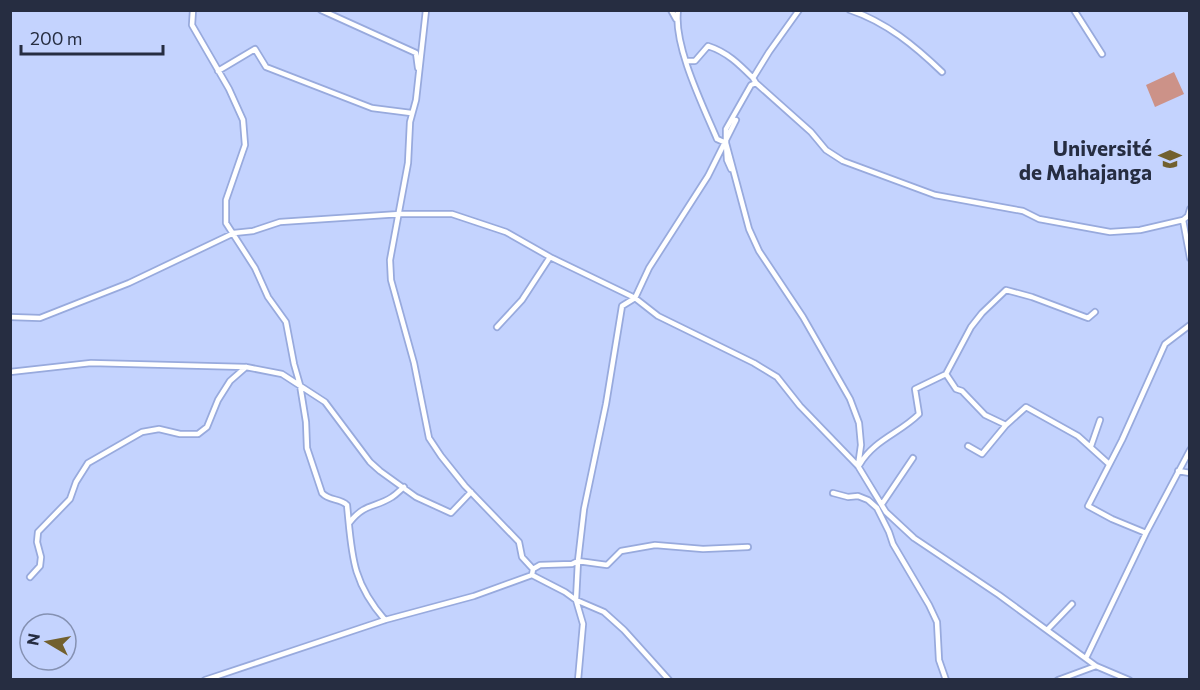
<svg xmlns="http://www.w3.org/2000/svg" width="1200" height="690" viewBox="0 0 1200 690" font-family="Commissioner,sans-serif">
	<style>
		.green { fill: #cc9288 }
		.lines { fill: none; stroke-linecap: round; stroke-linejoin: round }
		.minor-casing { stroke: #98aadd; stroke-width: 8 }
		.minor { stroke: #fff; stroke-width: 4.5 }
		.labels { text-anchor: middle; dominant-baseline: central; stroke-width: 6; stroke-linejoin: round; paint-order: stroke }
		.poi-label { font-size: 21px; font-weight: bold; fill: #262d41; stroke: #c4d3fe; text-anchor: end }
	</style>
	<rect width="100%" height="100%" fill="#c4d3fe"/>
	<!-- green -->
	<path class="green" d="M1174 72 1184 94 1155 107 1146 85Z"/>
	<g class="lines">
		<!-- minor casing -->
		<g class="minor-casing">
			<path id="minor" d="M193 10 192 25 229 89 243 120 245 145 226 200V223L255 268 268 297 286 322 294 364 300 385 306 422 307 448 322 493C329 501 340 498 347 505 352 554 351 581 385 620
				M321 10 416 53 418 68
				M426 10 416 100 410 122 408 163 390 260 391 280 414 363 429 438 441 456 465 486 519 542 522 557 533 569 532 575
				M671 10 676 19
				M678 10C673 45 703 106 717 139L726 143 727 160 731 169
				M799 10 769 52 753 78 756 83 751 85 726 129V143L749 229 759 251 803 317 850 399 859 423 861 445 858 466
				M850 10C886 22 915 46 942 72
				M1074 10 1102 54
				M687 61H695L708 46C727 52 739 64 753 78
				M218 71 255 49 266 67 372 108 411 113
				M756 83 811 132 826 150 843 161 935 195 1023 211 1039 219 1110 232 1140 230 1183 220
				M1190 209 1188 216 1183 220 1190 258
				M10 317 40 318 78 303 129 283 234 233 253 231 280 222 400 214H452L506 232 550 257 635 298 658 316 754 363 777 377 800 406 858 466 886 512 914 538 999 595 1096 666 1129 680
				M497 327 522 300 550 257
				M10 372 91 363 246 367 282 374 325 402 370 462 380 471 416 497 451 513 471 492
				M946 374 956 389 962 391 985 415 1006 425 1026 407 1078 436 1109 464
				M968 446 982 454 1006 425
				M1091 446 1100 420
				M860 464C874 440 900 433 919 414L915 389 946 374 971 327 982 313 1006 290 1032 297 1088 318 1095 312
				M1178 471 1190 473
				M833 493 848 497 858 496 868 500 877 508 889 532 893 544 929 605 937 622 939 660 946 680
				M882 504 913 458
				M350 522C365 503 375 508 392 497 397 494 400 490 404 487
				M1146 533 1112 519 1088 506 1122 440 1165 344 1190 325
				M533 569 540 565 572 564 578 561 607 565 621 551 655 545 703 549 748 547
				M30 577 40 566 41 557 37 542 38 532 70 499 76 482 88 463 142 432 159 429 180 434H198L207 427 218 400 230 381 246 367
				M1047 630 1072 604
				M1086 658 1146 533 1190 450
				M205 680 385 620 474 596 532 575 565 592 576 600 604 612 624 630 669 680
				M578 680 583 624 576 600 578 561 584 509 606 404 622 306 635 298 649 268 708 176 736 120
				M1058 680 1096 666"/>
		</g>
		<!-- minor -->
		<use href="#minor" class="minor"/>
	</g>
	<!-- icons -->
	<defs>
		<g id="university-bare" transform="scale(1.8)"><path d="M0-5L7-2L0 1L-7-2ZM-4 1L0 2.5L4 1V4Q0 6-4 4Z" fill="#72602e" stroke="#c4d3fe" stroke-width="2.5" paint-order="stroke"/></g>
	</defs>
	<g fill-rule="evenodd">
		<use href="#university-bare" x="1170" y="159"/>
	</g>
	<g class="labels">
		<!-- poi labels -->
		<g class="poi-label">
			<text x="1152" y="147">Université<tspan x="1152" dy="24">de Mahajanga</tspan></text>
		</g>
	</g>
	<!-- border -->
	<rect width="1200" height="690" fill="none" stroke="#262d41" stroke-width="24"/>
	<!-- north arrow -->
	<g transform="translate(48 642) rotate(280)"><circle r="28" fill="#c4d3fe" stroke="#8591b2" stroke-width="1.5"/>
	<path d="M0-4.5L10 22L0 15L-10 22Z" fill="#72602e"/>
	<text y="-9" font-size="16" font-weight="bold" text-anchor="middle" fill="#262d41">N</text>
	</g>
	<!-- scale -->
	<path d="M21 45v9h142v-9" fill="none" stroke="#262d41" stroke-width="3"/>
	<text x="30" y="45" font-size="18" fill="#262d41" stroke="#c4d3fe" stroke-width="4.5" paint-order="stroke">200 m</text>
</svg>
